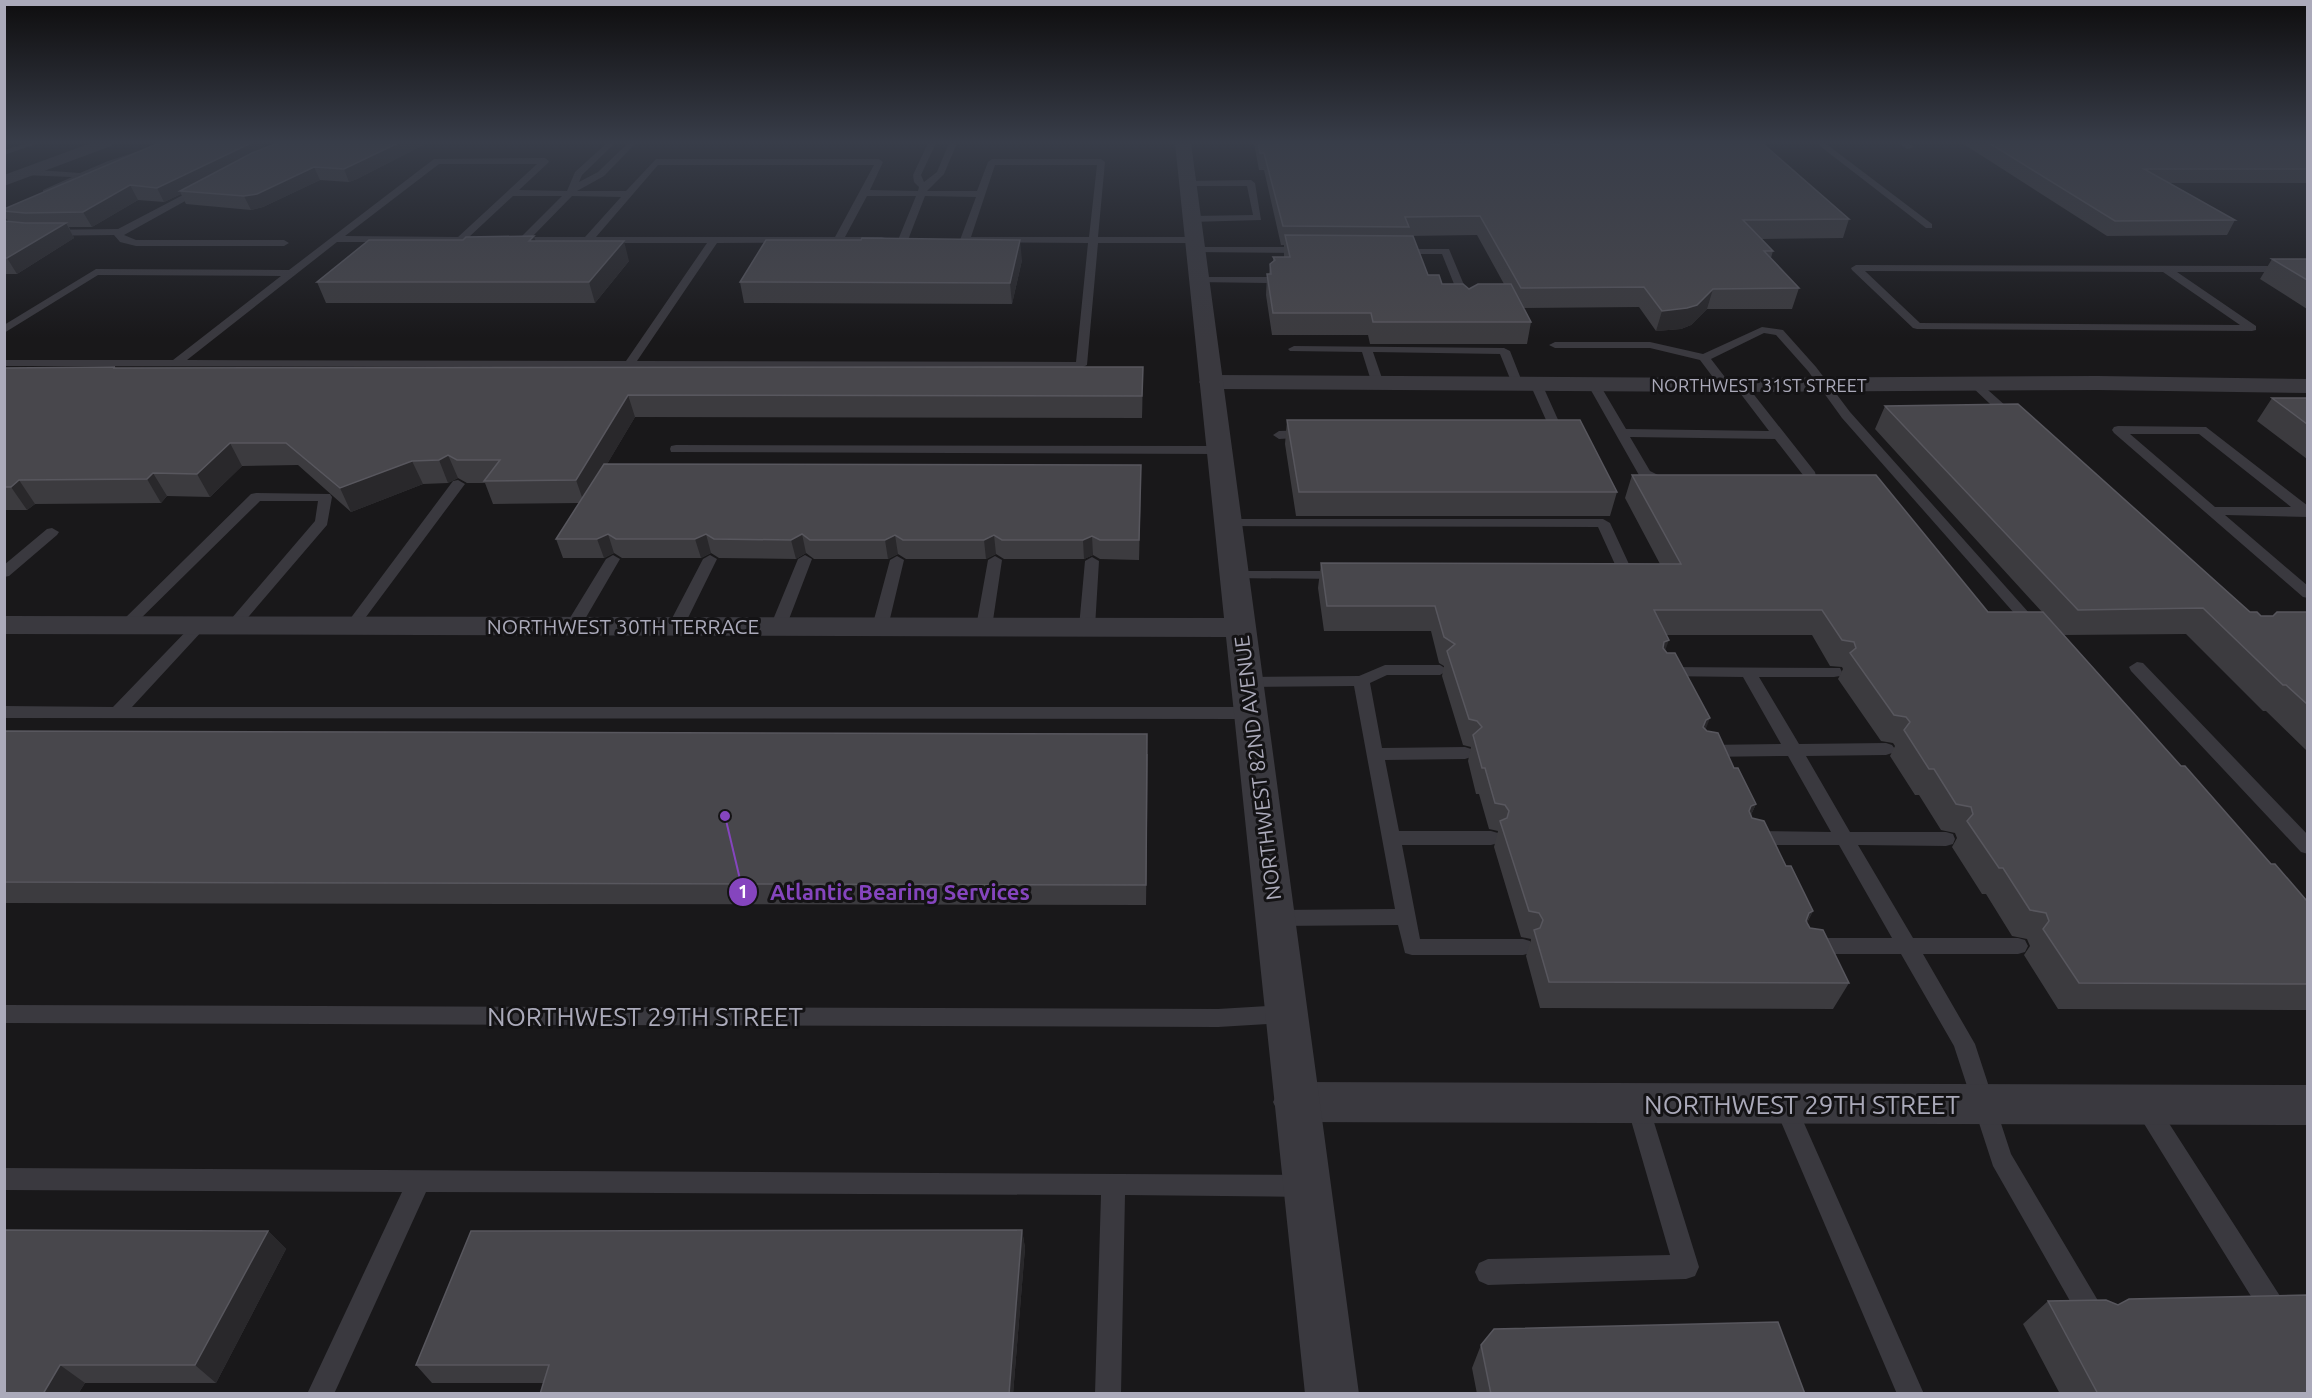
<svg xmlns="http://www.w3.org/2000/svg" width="2312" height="1398" viewBox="0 0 2312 1398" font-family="Ubuntu,sans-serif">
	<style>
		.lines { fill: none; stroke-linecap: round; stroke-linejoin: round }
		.service { fill: #3a393f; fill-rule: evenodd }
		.minor { fill: #3a393f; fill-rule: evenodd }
		.tertiary { fill: #3a393f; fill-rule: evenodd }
		.wall { fill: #3c3b3f; fill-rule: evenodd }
		.shaded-wall { fill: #29282b }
		.building { fill: #48474c; stroke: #58575e; stroke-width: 1.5 }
		.labels { text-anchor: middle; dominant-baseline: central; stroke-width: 6; stroke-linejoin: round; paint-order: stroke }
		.far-street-label { font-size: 18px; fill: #abaaba; stroke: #141315 }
		.street-label { font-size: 21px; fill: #abaaba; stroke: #141315 }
		.near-street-label { font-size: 26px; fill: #abaaba; stroke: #141315 }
		.leader { fill: none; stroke: #8545be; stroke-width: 2 }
		.callout-dot { fill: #8545be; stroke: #141315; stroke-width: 2 }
		.mark-label { font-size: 18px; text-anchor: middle; font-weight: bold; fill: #fff }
		.callout-label { font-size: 22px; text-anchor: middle; font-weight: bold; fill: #8545be; stroke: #141315; stroke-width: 6; stroke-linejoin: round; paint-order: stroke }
	</style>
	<rect width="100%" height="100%" fill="#19181a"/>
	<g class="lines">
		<!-- service -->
		<path class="service" d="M28 143H39L4 155V150Z
			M164 143H175L114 165 46 195 43 194V190L72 177 24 175 20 172 24 169 80 173 108 161Z
			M607 143H615L582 175 579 182 598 172 628 143H636L604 176 577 191H626L656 159H879L883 162 870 190 918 191 919 187 914 182 913 175 928 143H936L921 175 924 182 937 172 949 143H957L944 174 927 191H977L988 162 992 159H1101L1105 162 1098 237H1194L1199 240 1194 243H1098L1087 365 1081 368 4 366V360H173L281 276 98 275 4 333V325L96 269 289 270 434 159 545 158 549 161 548 163 519 190 567 191 575 172ZM439 164H537L458 237 345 236ZM658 165H874L835 237H596ZM995 165H1097L1089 237H971ZM513 196H562L521 237 512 238 510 240 515 243H707L626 361 187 360 337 242H489L491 240 486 237H469ZM572 196 621 197 585 237H532ZM867 196H916L898 240 903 243 908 240 925 196 976 197 960 240 962 242 1088 243 1076 362 637 361 717 243 885 242V238L882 237H845Z
			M1816 143H1825L1932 224V228H1926Z
			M1899 143H1908L1914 147 1907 149Z
			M1251 180 1255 183 1261 220 1191 222 1186 219 1191 216 1253 215 1247 186H1188L1185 185V181Z
			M202 185 205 186V190L124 235 136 240H284L289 243 284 246H136L120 242 114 235 34 236 4 233V227L34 230 118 229Z
			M1195 247H1305L1310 250 1305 253 1192 252 1190 250Z
			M1394 249H1449L1472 304 1471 306 1467 307 1462 304 1442 254H1397L1392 251Z
			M1856 265 2308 266V272H2177L2256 326V330L2252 331 1917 329 1913 328 1852 270 1851 268ZM1865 271 2163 272 2240 325 1920 323Z
			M1199 277H1267L1272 280 1267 283 1195 282V278Z
			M1762 327 1783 330 1816 367 1850 412 2039 624 2042 627 2039 630H2029L1842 418 1808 371 1776 335 1764 333 1711 359 1731 385 1725 389 1721 388 1700 360 1650 348H1555L1549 345 1555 342H1650L1703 354Z
			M1294 346 1504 348 1510 351 1523 384 1521 386H1513L1500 354 1373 352 1384 384 1378 388 1372 384 1362 352 1290 351 1288 349Z
			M1536 380 1542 384 1564 433 1562 436 1550 437 1544 433 1550 429 1530 384Z
			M1975 380 1979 382 2016 415 2018 418 2016 421H2008L1971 386 1969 384Z
			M1594 381 1600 385 1626 429 1769 431 1734 385 1736 382H1744L1815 472 1817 480 1811 487H1791L1789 484 1791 481 1802 480 1803 475 1775 439 1630 437 1650 471 1672 482 1665 486 1640 477 1588 385Z
			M2118 426 2206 427 2308 506V517L2225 515 2308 586V598L2303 597 2114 433 2112 430 2114 427ZM2130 434H2199L2291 507H2215Z
			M1309 430 1315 434 1313 437 1279 439 1273 435 1279 431Z
			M676 445 1219 446 1225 450 1219 454 671 452 670 449 671 446Z
			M458 480 465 484 357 629H347L344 626 347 623 453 481Z
			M256 493 330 494 332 497 327 525 238 629H228L225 626 315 521 318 501H260L130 629H120L117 626 120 623 251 494Z
			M1227 519H1603L1610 523 1634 575 1627 579 1612 578 1610 575 1612 572 1618 571 1598 527 1222 526 1220 523 1222 520Z
			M52 528 59 532 57 535 9 576 4 577V565L47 529Z
			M613 555 620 559 581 626 578 629H568L565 626 606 559Z
			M710 555 717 559 684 626 681 629H671L668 626 703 559Z
			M805 555 812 559 786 627 778 632 773 630 770 627 798 559Z
			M897 556 904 560 888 627 880 632 875 630 872 627 890 560Z
			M995 556 1002 560 992 627 984 632 976 627 988 560Z
			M1092 557 1099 561 1095 627 1087 632 1079 627 1085 561Z
			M1234 571H1342L1349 575 1342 579 1229 578 1227 575Z
			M199 621 204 623 207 626 204 629 132 707H1251L1257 709 1259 713 1257 717 1251 719 4 718V706L113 707 194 623Z
			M2137 662 2143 663 2308 835V854L2301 852 2131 671 2129 667Z
			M1385 665H1440L1448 670 1440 675H1387L1370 683 1382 748 1465 747 1471 749 1474 753 1471 757 1465 759 1385 760 1399 831H1491L1498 833 1500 838 1498 843 1491 845H1402L1420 939H1523L1530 941 1533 947 1530 953 1523 955H1412L1405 953 1398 925 1275 926 1268 924 1265 918 1268 912 1275 910 1395 909 1354 686 1247 687 1241 686 1239 682 1241 678 1247 677 1359 676Z
			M1665 667 1840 668 1842 672 1840 676 1834 677H1759L1799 744 1886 743 1892 745 1895 749 1892 753 1886 755 1806 756 1850 832H1946L1953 834 1955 839 1953 844 1946 846 1858 845 1913 938H2018L2025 940 2028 946 2025 952 2018 954H1923L1975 1044 2011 1154 2100 1304 2104 1313 2100 1322 2091 1326 2082 1322 1993 1166 1954 1046 1901 954H1808L1801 952 1798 946 1801 940 1808 938H1892L1839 845H1750L1743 843 1741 838 1743 833 1750 831 1831 832 1788 756 1705 757 1699 755 1696 751 1699 747 1705 745 1781 744 1743 677 1659 676 1657 672 1659 668Z
			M4 1005 1218 1009 1286 1005 1294 1008 1297 1014 1294 1020 1286 1023 1218 1027 4 1023Z
			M1637 1093 1645 1096 1648 1103 1699 1267 1695 1276 1686 1279 1488 1285 1479 1281 1475 1272 1479 1263 1488 1259 1670 1255 1626 1103 1629 1096Z
			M1784 1093 1792 1096 1924 1394H1897L1773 1103 1776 1096Z
			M2146 1097 2154 1100 2280 1296 2284 1305 2280 1314 2271 1318 2262 1314 2138 1114 2135 1107 2138 1100Z
			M4 1168 1306 1175 1314 1178 1318 1186 1314 1194 1306 1197 1125 1195 1121 1394H1095L1101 1195 426 1192 334 1394H307L402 1192 4 1190Z"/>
		<!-- minor -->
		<path class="minor" d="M91 143H113L111 146 4 186V175Z
			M1211 375 1725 378 2098 376 2308 379V393L2098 390 1725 392 1211 389 1203 387 1199 382 1203 377Z
			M1296 1082 2308 1085V1125L1296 1122 1280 1116 1273 1102 1280 1088Z"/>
		<!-- tertiary -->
		<path class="tertiary" d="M1175 143H1191L1359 1394H1305L1226 637 4 634V616L1224 618Z"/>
	</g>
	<!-- wall -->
	<path class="wall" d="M159 143H263L265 147 427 143 357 179 349 182 320 180 263 207 251 210 186 204 181 194 164 202 138 200 92 227H69L74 238 17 274H4V221H8L4 216V209Z
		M1254 143H1437L1438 144 1520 143H1519H1713L1849 219 1843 238 1761 239 1773 251 1771 258 1799 288 1792 309H1707L1691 325 1681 329 1656 331 1639 307 1524 308 1531 322 1527 344H1370L1368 335H1272L1266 295 1267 274H1269L1270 264 1273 262V257H1284V245H1281L1264 170H1259ZM1477 235 1504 284 1469 289 1442 284 1428 275 1407 236Z
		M1962 143H2307V183H2170L2235 220 2227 235 2107 236Z
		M534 236 536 241 629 261 595 303H326L317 282 463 240Z
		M2272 259H2307V309L2260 279Z
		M1022 260 1012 304 744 303 740 282Z
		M1143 367 1142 418 635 417 607 464 1141 484 1139 560 1100 559 1093 555 1084 559H1004L996 554 986 559H906L898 554 888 559H814L806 553 796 559 719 558 711 553 701 558H622L614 553 604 558H563L556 539 579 503 493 504 485 483H467L458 478 448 483 423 484 351 512 298 465 242 466 210 497 167 496 161 503 35 504 27 510H4V368Z
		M2272 398H2307V459L2257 421Z
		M1885 406 2250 612 2261 616H2273L2307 612V751L2266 711H2263L2186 634 2064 635 2181 766 2271 864 2307 901V1010L2058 1009 2024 955 2030 946 2027 939 2012 936 1986 894H1982L1952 847 1957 838 1955 833 1941 830 1919 795H1915L1890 756 1895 746 1893 743 1881 741 1838 679 1843 669 1842 667 1830 666 1812 635H1666L1665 651 1706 730 1734 768 1756 804 1751 815 1752 818 1786 866 1813 911 1807 923 1849 983 1833 1009 1540 1008 1526 956 1531 940V939L1521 937 1494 847 1498 831 1489 829 1479 794H1476L1468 761 1471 747 1463 745 1442 676 1444 666 1439 663 1431 631H1324L1318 588 1321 563 1660 564 1625 498 1632 475 1988 612H2042L1875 429Z
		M1287 420 1617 492 1610 516H1296L1285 444Z
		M4 731 1148 754 1146 905 4 903Z
		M1022 1230 1025 1248 1013 1394H540L544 1383H432L416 1365Z
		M268 1231 286 1249 216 1383H85L78 1394H4Z
		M2048 1301 2307 1394H2060L2023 1324Z
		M1481 1345 1805 1394H1477L1472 1368Z"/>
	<!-- shaded-wall -->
	<path class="shaded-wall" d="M251 143H263L267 151 180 191 181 194 164 202 157 188Z
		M398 143H427L357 179 349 182 344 169Z
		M314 167 320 180 263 207 251 210 244 196Z
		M130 185 138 200 92 227 83 212Z
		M66 223 74 238 17 274 7 258Z
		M534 236 540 256 529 241Z
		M1020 240 1022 260 1012 304 1010 283Z
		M624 241 629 261 595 303 589 282Z
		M1713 289 1707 309 1691 325 1681 329 1656 331 1662 311Z
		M1143 367V389L1142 418V396Z
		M628 395 635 417 584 503 576 480Z
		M230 443 242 466 210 497 197 474Z
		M448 455 458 478 448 483 439 460Z
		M412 461 423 484 351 512 340 488Z
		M1141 465V484L1139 560V540Z
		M153 473 167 496 161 503 147 479Z
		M19 480 35 504 27 510 11 487Z
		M608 534 614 553 604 558 597 539Z
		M706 534 711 553 701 558 695 539Z
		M802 534 806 553 796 559 791 540Z
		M895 535 898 554 888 559 885 540Z
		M994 535 996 554 986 559 984 540Z
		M1092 536 1093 555 1084 559 1083 540Z
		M1669 640 1660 665 1656 667 1664 642Z
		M1710 718 1700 744 1696 746 1706 720Z
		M1756 804 1744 830 1740 832 1751 806Z
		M1813 911 1799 937 1809 913Z
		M1022 1230 1025 1248 1013 1394H1009Z
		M268 1231 286 1249 216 1383 195 1365Z
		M60 1365 85 1383 78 1394H43Z"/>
	<!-- building -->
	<path class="building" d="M159 143H251L157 188 130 185 83 212 25 213 4 211V209Z
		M277 143H398L344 169 314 167 257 194 244 196 180 191 252 153Z
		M1258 143H1437L1438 144 1551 143 1552 144 1559 145 1562 143H1762L1849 219 1743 220 1773 251H1764L1799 288 1713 289 1697 305 1687 308 1662 311 1644 287 1521 288 1480 216 1405 217 1409 227 1283 226 1264 153H1260Z
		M1989 143H2307V169H2144L2235 220 2115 221Z
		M4 221 25 223H66L7 258H4Z
		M1285 235 1413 236 1428 275H1439L1442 284H1463L1469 289 1478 284H1511L1531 322H1373L1371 313H1273L1267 274H1271L1270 264 1275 260 1273 257H1290Z
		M534 236 529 241H624L589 282H317L369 240H463L466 237Z
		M862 238 1020 240 1010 283 740 282 766 240H861Z
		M2272 259H2307V280Z
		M115 367 113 368 1143 367 1142 396 628 395 576 480 484 481 500 460H457L448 455 439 460 412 461 340 488 286 443H230L197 474 153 473 147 479 19 480 11 487H4V368Z
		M2272 398H2307V424Z
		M2018 404 2250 612H2257L2261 616H2273L2277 612H2307V704L2286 685H2283L2203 608 2078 610 1885 406Z
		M1287 420H1580L1617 492H1299Z
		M604 464 1141 465 1139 540H1100L1092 536 1083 540H1002L994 535 984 540H903L895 535 885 540H810L802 534 791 540 714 539 706 534 695 539H616L608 534 597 539H556Z
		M1632 475H1876L1988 612H2043L2181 766H2185L2271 864H2275L2307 901V984L2079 983 2043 929 2049 921 2046 913 2030 910 2003 868H1999L1967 821 1973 814 1971 807 1956 804 1934 769H1929L1904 730 1910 722 1906 717 1894 715 1850 653 1856 648 1854 642 1842 640 1822 610H1654L1669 640 1664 642 1663 648 1667 653H1675L1710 718 1706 720 1703 727 1707 731 1718 733 1734 768H1738L1756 804 1751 806 1749 811 1752 818 1764 821 1786 866H1791L1813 911 1809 913 1806 921 1810 928 1823 930 1849 983 1549 982 1534 930 1540 928 1543 920 1539 913 1529 911 1500 821 1507 818 1509 811 1505 805 1495 803 1485 768H1482L1473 735 1482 727 1477 721 1469 719 1447 651 1455 644 1444 637 1435 606H1327L1321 563 1681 564Z
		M4 731 1147 734 1146 885 4 882Z
		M4 1230 268 1231 195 1365H60L43 1394H4Z
		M1022 1230 1009 1394H540L549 1365H416L471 1231Z
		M2307 1295V1394H2098L2048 1301 2106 1300 2118 1305 2129 1299Z
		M1778 1322 1805 1394H1491L1481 1345 1494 1329Z"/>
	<!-- sky -->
	<linearGradient id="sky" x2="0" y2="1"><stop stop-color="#0e0d0e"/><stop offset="0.42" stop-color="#383d49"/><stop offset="1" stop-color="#383d49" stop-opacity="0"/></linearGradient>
	<rect width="2312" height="338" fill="url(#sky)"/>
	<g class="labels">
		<!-- far-street labels -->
		<g class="far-street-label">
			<text x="1759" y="385">NORTHWEST 31ST STREET</text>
		</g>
		<!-- street labels -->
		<g class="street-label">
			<text x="623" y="626">NORTHWEST 30TH TERRACE</text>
			<text transform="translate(1257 768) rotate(-97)">NORTHWEST 82ND AVENUE</text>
		</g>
		<!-- near-street labels -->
		<g class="near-street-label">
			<text x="645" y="1016">NORTHWEST 29TH STREET</text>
			<text x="1802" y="1104">NORTHWEST 29TH STREET</text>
		</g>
	</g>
	<!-- callouts -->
	<path class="leader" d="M725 816L743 892"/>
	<g class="callout-dot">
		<circle cx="725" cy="816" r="6"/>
		<circle cx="743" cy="892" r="15"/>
	</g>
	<g class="mark-label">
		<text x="743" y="898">1</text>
	</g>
	<g class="callout-label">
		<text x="900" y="900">Atlantic Bearing Services</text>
	</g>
	<!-- border -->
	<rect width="2312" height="1398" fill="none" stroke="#abaaba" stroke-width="12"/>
</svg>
